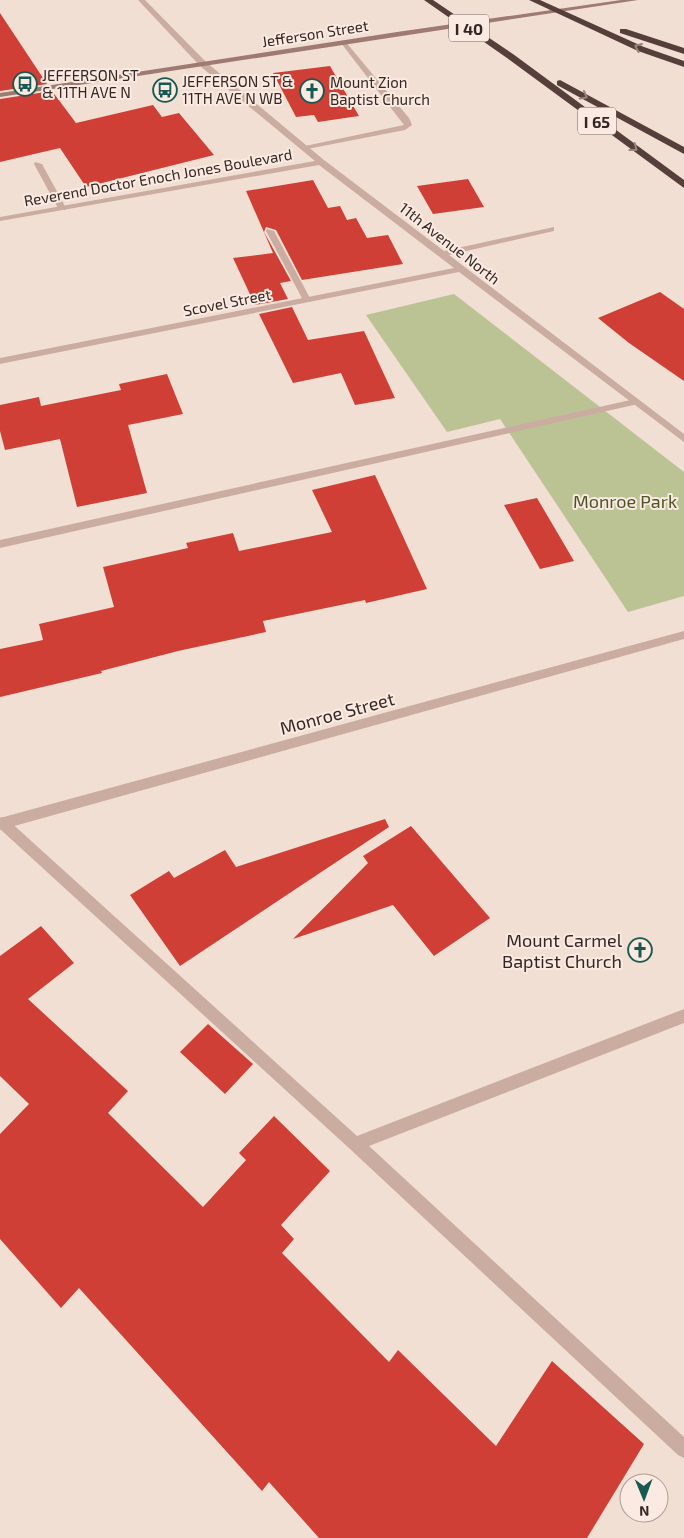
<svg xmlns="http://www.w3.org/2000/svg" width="684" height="1538" viewBox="0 0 684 1538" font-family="'Exo 2',sans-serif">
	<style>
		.green { fill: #bbc294 }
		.building { fill: #cf3f35 }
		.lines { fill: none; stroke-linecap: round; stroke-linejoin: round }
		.service { fill: #cbaca0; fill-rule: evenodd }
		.minor { fill: #cbaca0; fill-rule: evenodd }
		.secondary { fill: #9e7a72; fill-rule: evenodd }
		.motorway { fill: #563e3a; fill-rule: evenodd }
		.oneway { stroke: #98837d }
		.labels { text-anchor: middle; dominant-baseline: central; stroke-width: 4; stroke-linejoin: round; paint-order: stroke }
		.far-street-label { font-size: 15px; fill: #342624; stroke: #faeae1 }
		.far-poi-label { font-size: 15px; fill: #342624; stroke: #faeae1; text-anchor: start }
		.shield { fill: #faeae1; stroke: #6f615d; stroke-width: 1 }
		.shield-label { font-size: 16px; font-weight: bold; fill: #342624 }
		.park-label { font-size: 18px; fill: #4b5426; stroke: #faeae1 }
		.street-label { font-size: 18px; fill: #342624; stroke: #faeae1 }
		.poi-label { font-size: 18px; fill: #342624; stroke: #faeae1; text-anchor: end }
	</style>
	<rect width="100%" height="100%" fill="#f2dfd4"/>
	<!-- green -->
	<path class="green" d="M454 294 684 472V596L628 612 500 419 447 432 366 315Z"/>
	<!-- building -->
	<path class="building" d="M0 13 47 84 0 91Z
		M330 66 359 116 318 122 314 115 296 117 273 73Z
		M52 91 76 123 153 105 162 117 179 113 214 155 86 187 60 148 0 162V99Z
		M468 179 484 207 433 214 417 186Z
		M313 180 328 208 340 206 347 220 356 218 367 238 388 235 403 264 302 280 276 230 266 227 264 232 291 281 280 283 288 299 255 305 233 258 273 253 246 191Z
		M660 292 684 309V381L629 343 598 318Z
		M292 307 308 340 364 331 395 398 355 405 341 373 293 383 259 314Z
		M167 374 183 414 128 425 147 493 77 507 60 439 5 450 0 431V405L39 397 41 406 121 390 119 384Z
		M375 475 427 589 366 603 365 600 263 621 266 632 178 651 101 671 102 673 0 697V649L43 640 39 624 114 607 103 567 188 548 186 543 233 533 239 551 332 532 312 490Z
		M537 498 574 561 540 569 504 505Z
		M385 819 389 827 180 966 130 895 169 871 174 878 225 850 236 867Z
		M411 826 490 918 434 956 393 905 293 939 368 863 363 856Z
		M41 926 74 963 28 999 128 1091 108 1113 203 1207 246 1160 239 1153 274 1116 330 1171 281 1225 294 1239 282 1253 389 1362 398 1350 496 1446 552 1361 644 1444 587 1538H319L269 1482 262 1491 79 1288 61 1308 0 1239V1134L29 1104 0 1076V956Z
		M208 1024 253 1064 225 1094 180 1052Z"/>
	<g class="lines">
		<!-- service -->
		<path class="service" d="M138 0H145L206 62V66H200Z
			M341 41H345L409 118 412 125 405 130 302 150V146H305L404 125 341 43Z
			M35 162 42 164 66 208 65 210 58 208 34 164Z
			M267 229 274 231 311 300 310 302H304L303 300 266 231Z
			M635 399 638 400V404L0 548V540Z
			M2 817 7 819 357 1136 684 1009V1023L369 1146 684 1437V1458L678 1455 350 1149 0 829V818Z"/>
		<!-- minor -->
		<path class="minor" d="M200 62H206L324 160 444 251 554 227V231L449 255 684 434V442L459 272 0 364V358L454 268 319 165 0 221V217L315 161 200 66Z
			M684 631V639L0 830V818Z"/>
		<!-- secondary -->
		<path class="secondary" d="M621 0H638L0 97V93L397 32Z"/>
		<!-- motorway -->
		<path class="motorway" d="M424 0H433L513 54 684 180V188L507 58Z
			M529 0H540L644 47 684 61V67L638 51Z
			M620 29H626L684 48V54L620 33Z
			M560 80 684 147V154L557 85V81Z"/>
	</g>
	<!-- one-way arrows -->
	<defs><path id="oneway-chevron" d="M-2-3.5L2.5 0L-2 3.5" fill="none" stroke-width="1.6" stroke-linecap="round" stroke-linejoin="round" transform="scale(1.25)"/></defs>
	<g class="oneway">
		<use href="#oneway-chevron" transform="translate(638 47) rotate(-157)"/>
		<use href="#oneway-chevron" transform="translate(584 96) rotate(29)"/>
		<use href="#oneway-chevron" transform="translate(634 148) rotate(37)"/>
	</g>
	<!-- icons -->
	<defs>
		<g id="bus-ring" transform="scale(1.25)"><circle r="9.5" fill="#faeae1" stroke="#175850" stroke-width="1.5"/><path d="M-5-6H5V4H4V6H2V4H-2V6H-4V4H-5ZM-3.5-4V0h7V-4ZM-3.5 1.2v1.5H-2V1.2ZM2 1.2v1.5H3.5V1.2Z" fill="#175850"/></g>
		<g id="church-ring" transform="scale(1.25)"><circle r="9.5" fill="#faeae1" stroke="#175850" stroke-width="1.5"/><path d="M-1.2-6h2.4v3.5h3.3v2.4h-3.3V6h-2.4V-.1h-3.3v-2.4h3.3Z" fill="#175850"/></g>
	</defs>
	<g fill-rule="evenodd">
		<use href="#bus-ring" x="25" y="84"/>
		<use href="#bus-ring" x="165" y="90"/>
		<use href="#church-ring" x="312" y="91"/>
		<use href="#church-ring" x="640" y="950"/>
	</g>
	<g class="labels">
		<!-- far-street labels -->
		<g class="far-street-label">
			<text transform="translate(315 33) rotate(-9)">Jefferson Street</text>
			<text transform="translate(158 177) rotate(-10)">Reverend Doctor Enoch Jones Boulevard</text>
			<text transform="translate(450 243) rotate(38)">11th Avenue North</text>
			<text transform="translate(227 302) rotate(-11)">Scovel Street</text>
		</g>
		<!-- far-poi labels -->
		<g class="far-poi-label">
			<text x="42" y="75">JEFFERSON ST<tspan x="42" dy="17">&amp; 11TH AVE N</tspan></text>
			<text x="182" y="81">JEFFERSON ST &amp;<tspan x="182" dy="17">11TH AVE N WB</tspan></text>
			<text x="330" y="82">Mount Zion<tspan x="330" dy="17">Baptist Church</tspan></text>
		</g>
		<!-- shield labels -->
		<g class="shield">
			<rect x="449" y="14.5" width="40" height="27" rx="4"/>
			<rect x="578" y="107.5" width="38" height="27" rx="4"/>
		</g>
		<g class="shield-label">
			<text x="469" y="28">I 40</text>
			<text x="597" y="121">I 65</text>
		</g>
		<!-- park labels -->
		<g class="park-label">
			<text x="625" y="501">Monroe Park</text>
		</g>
		<!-- street labels -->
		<g class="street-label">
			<text transform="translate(337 713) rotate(-15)">Monroe Street</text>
		</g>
		<!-- poi labels -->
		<g class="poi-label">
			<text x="622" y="940">Mount Carmel<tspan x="622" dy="21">Baptist Church</tspan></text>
		</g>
	</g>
	<!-- north arrow -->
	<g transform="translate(644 1498) rotate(179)"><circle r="24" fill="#faeae1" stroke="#ab9c95"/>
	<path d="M0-4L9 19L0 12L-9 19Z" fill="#175850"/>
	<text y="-8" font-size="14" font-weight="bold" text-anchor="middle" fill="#342624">N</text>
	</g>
</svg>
